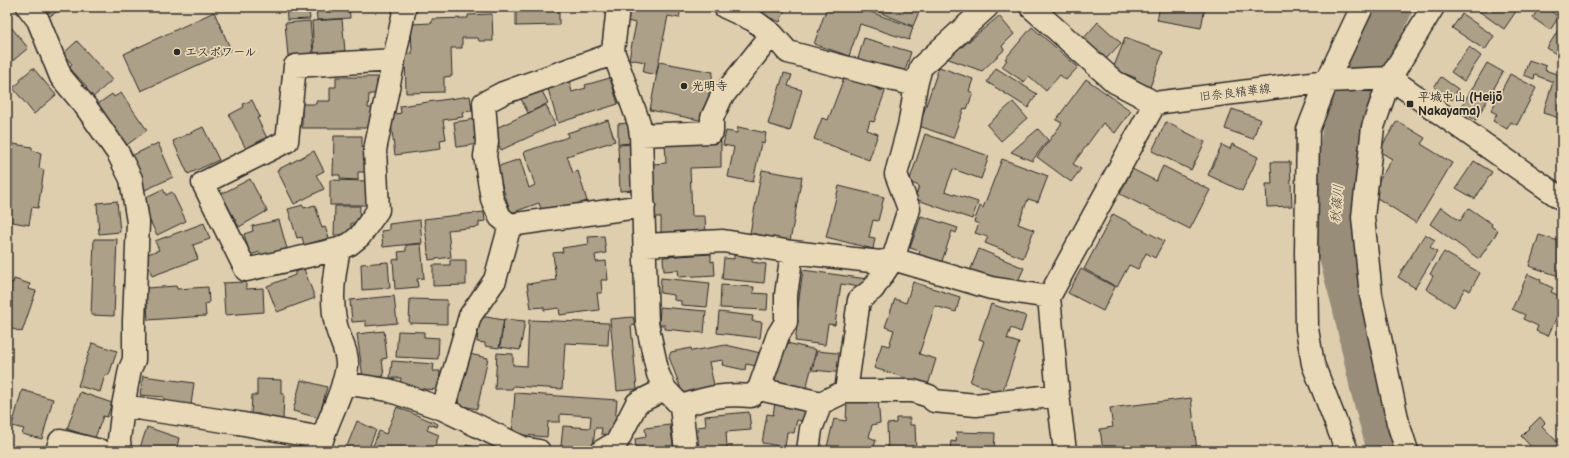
<svg xmlns="http://www.w3.org/2000/svg" width="1569" height="458" viewBox="0 0 1569 458" font-family="'Balsamiq Sans','Klee One',sans-serif">
	<style>
		.lines { fill: none; stroke-linecap: round; stroke-linejoin: round }
		.river { stroke: #988d79; stroke-width: 47 }
		.building { fill: #ada089; stroke: #2b2b2b }
		.minor-casing { stroke: #2b2b2b; stroke-width: 25 }
		.minor { stroke: #ead9b6; stroke-width: 22 }
		.poi-dot { fill: #2b2b2b; stroke: #ead9b6; stroke-width: 1.5 }
		.labels { text-anchor: middle; dominant-baseline: central; stroke-width: 3.5; stroke-linejoin: round; paint-order: stroke }
		.poi-label { font-size: 12px; font-weight: bold; fill: #2b2b2b; stroke: #ead9b6; text-anchor: start }
		.street-label { font-size: 12px; fill: #2b2b2b; stroke: #ead9b6 }
		.water-label { font-size: 13px; font-style: italic; fill: #4c4842; stroke: #ead9b6 }
	</style>
	<rect width="100%" height="100%" fill="#dfceae"/>
	<filter id="ink" filterUnits="userSpaceOnUse"><feTurbulence type="fractalNoise" baseFrequency=".025" numOctaves="2"/><feDisplacementMap in="SourceGraphic" scale="8" xChannelSelector="R" yChannelSelector="G"/><feConvolveMatrix kernelMatrix="1 2 1 2 8 2 1 2 1" color-interpolation-filters="sRGB"/></filter>
	<g filter="url(#ink)">
		<g class="lines">
			<!-- river -->
			<path class="river" d="M1389 7 1368 50 1345 136 1334 225 1355 302 1374 389 1391 451"/>
		</g>
		<!-- building -->
		<path class="building" d="M38 7H65L45 19Z
			M286 7H297V10H309L310 19 287 20Z
			M316 7H349L350 18 317 20Z
			M509 7H559V25L516 26V9H509Z
			M629 7H681L679 18 668 16 656 75 643 72 645 62 629 59 636 23 627 21Z
			M743 7H786L780 22Z
			M827 7H856L913 27 909 40 860 24 849 56 814 44Z
			M877 7H921L913 26 876 11Z
			M1160 7H1205L1201 28 1157 20Z
			M1473 7H1519L1504 29Z
			M1529 7H1545L1559 17 1550 30 1533 18 1536 12Z
			M214 12 231 50 141 91 124 54Z
			M492 14 493 41H479L478 38H462V48H451L452 76 444 77V92L406 93 405 54H412L411 24 432 23V19L468 18V15Z
			M1462 14 1494 36 1485 50 1452 28Z
			M999 16 1014 34 1002 46 1004 50 982 71 943 57 955 46 962 47Z
			M342 19 345 51 314 53 312 21Z
			M310 21 313 53 288 56 285 23Z
			M7 22 28 48 9 64 7 62Z
			M1098 22 1121 43 1105 60 1083 39Z
			M1562 24V58L1547 48Z
			M1032 27 1078 67 1066 80 1060 75 1046 91 1029 76 1024 82 1002 67 1007 60 1005 59Z
			M864 38 911 52 904 74 858 59Z
			M1125 38 1163 52 1150 87 1134 81 1136 78 1113 69Z
			M77 41 112 80 90 100 82 91 87 87 69 67 72 64 63 54Z
			M1469 47 1481 56 1464 81 1451 72Z
			M1529 60 1546 66 1545 70 1562 76V109L1559 118 1543 113 1553 82 1535 75 1534 79 1524 75Z
			M659 62 713 72 704 121 650 110Z
			M1487 63 1503 72 1476 120 1459 111Z
			M939 67 973 79 969 91 973 93 967 109 964 108 953 138 919 126Z
			M33 68 56 95 34 114 13 88 21 81 20 79Z
			M996 68 1037 94 1028 108 987 82Z
			M784 73 792 75 788 86 802 90 790 131 768 124Z
			M1510 74 1536 88 1517 125 1511 122 1507 129 1493 121 1497 114 1491 111Z
			M845 75 874 86 873 87 885 92 874 122 870 121 867 130 878 134 869 160 814 139 822 118 828 120Z
			M568 76 572 92 586 88 585 85 610 78 618 104 558 123 546 82Z
			M336 77H377V94H369L368 108H373V128H302V104H316V101H330V87H336Z
			M1441 77 1458 89 1452 100 1434 87Z
			M1086 79 1131 111 1115 133 1103 123 1073 164 1081 169 1071 182 1037 157 1062 123 1056 120Z
			M541 89 548 103 528 113 521 99Z
			M121 93 147 130 124 147 95 106 112 94 114 97Z
			M470 96 472 111 462 112 463 117 443 120 446 139 440 140 441 149 395 155 390 115 401 113 400 106Z
			M252 100 260 117 257 118 267 138 246 149 229 115 244 107 243 104Z
			M1013 102 1027 118 1001 141 987 125Z
			M546 105 555 125 501 150 492 130Z
			M1232 109 1260 119 1253 139 1225 129Z
			M476 119 479 144 457 147 454 122Z
			M608 120 615 141 567 156 573 173 578 171 587 201 543 216 539 203 511 213 496 167 520 159 529 188 535 185 524 152 568 137 567 133Z
			M1397 121 1425 138 1421 144 1452 163 1416 223 1371 194 1392 159 1379 151Z
			M1166 122 1205 142 1191 170 1152 151Z
			M628 123V129H632L633 143 618 144V124Z
			M203 127 219 160 188 174 173 141Z
			M738 127 766 133 764 144 761 143 753 182 728 177 734 147 723 145 726 131 737 133Z
			M1038 129 1048 140 1032 161 1011 152Z
			M925 134 989 156 981 179 953 169 945 191 978 202 972 219 915 199 919 186 909 182Z
			M334 136H362V148H367V172H358V180L340 179V175H333Z
			M721 141V167L690 168 692 216H705L706 234 661 235V217H654L653 164 666 163 665 142Z
			M7 143 32 147V150L41 153 39 168 44 170 38 208 32 207 29 225 7 221Z
			M158 143 173 177 143 191 127 158Z
			M633 144 635 190 620 191 618 145Z
			M1232 144 1258 157 1242 191 1208 175 1222 145 1230 149Z
			M314 151 324 171 316 175 324 189 294 204 277 170Z
			M1002 159 1048 176 1038 202 1028 199 1018 224 1034 230 1023 258 985 243 988 237 975 233 979 224 974 222 980 206 983 208Z
			M1474 161 1492 172 1475 199 1456 188Z
			M1271 162H1290L1292 206 1267 207 1266 184H1272Z
			M1163 166 1210 190 1190 229 1120 194 1132 169 1156 181Z
			M762 170 802 177 790 241 750 233Z
			M250 179 267 211 239 227 221 194Z
			M330 180 367 181V205H330Z
			M839 186 884 197 878 221 873 220 869 237 875 238 873 249 826 237Z
			M163 189 166 195 172 192 186 221 157 235 145 211 148 209 144 198Z
			M117 201 120 232 99 234 97 203Z
			M303 205 304 208 315 205 322 228 325 227 329 238 304 245 302 237 297 238 288 209Z
			M335 206H360L359 223H351V235H334Z
			M1441 207 1460 221 1469 208 1492 224 1491 226 1498 231 1479 259 1430 224Z
			M484 212 485 221 479 222V227L448 230 451 257 429 260 424 219Z
			M1113 214 1164 241 1155 258 1146 253 1138 269 1129 265 1117 287 1084 269Z
			M921 216 958 228 956 233 952 231 940 267 917 259 920 251 910 248Z
			M279 220 287 249 261 256 260 252 250 255 244 234 253 231 252 226Z
			M420 220 422 243 383 247 381 231 389 230V224Z
			M204 223 210 239 193 245 198 259 152 276 145 255 159 250 155 241Z
			M1425 234 1435 240 1430 247 1437 252 1415 288 1398 277Z
			M1539 235 1562 242 1559 251 1562 252V277L1529 266Z
			M604 236 606 253 595 255 596 262 606 261 608 280H601L602 293H597L599 310 560 315 559 308 544 310V307L531 308 527 284 556 280 553 253 563 252 562 248 589 244 588 237Z
			M94 239H117L114 316 91 315Z
			M421 244 424 278 417 279 418 287 395 289 393 260 399 259 398 252 406 251V245Z
			M979 249 1024 268 1014 290 970 271Z
			M1444 252 1480 273 1470 291 1465 288 1454 307 1426 289 1433 276 1430 274Z
			M711 254V262L714 261 715 275 679 277 678 270 664 271 663 257Z
			M734 255 752 257V262L766 264 764 283 722 279 724 258 734 259Z
			M450 260H466V285L433 286V265H450Z
			M388 262 390 288 362 290 361 264Z
			M304 269 315 298 277 312 267 286 295 275V272Z
			M1081 269 1115 287 1103 311 1068 293Z
			M803 270 867 279 866 288 841 284 835 325 828 324 825 345 795 341 798 320H796Z
			M1528 274 1541 280 1540 282 1553 288 1551 292 1562 297V305L1548 336 1536 331 1538 326 1523 319 1525 315 1512 309Z
			M661 278 710 283 707 307 681 305V301L674 300V295L660 293Z
			M14 279 30 284 28 289 36 291 22 332 7 327V282L13 283Z
			M246 282V289L263 288 264 312 225 315 223 283Z
			M913 282 960 297 956 312 935 306 919 354 936 359 928 385 874 368 882 344 889 346 894 330 885 327 895 299 906 303Z
			M721 285 754 287 753 293 768 294 767 310 720 308Z
			M176 286 177 289 208 287 209 303 205 304 206 316 148 320 146 288Z
			M394 296 397 323 366 326V321L352 322 350 300Z
			M410 299 447 300V324L409 323Z
			M991 304 1026 316 1021 332 1011 328 1007 339 1019 343 1002 393 970 382 984 341 979 339Z
			M660 307 706 311 704 333 665 329V325H659Z
			M719 312 753 316 752 321 762 322 760 338 717 333Z
			M480 316 504 320 499 348 485 346V343L477 342Z
			M633 317 635 325 631 326 637 389 617 391 610 319Z
			M504 319 525 321 520 350 500 347Z
			M529 320 609 323 608 345 565 343 562 389 513 386 512 389H495L497 353 513 354V365L527 366Z
			M384 331 387 358 382 359 384 376 363 378 357 334Z
			M398 331 424 332V337L439 338 438 359 396 357Z
			M783 342 816 350 805 393 772 384Z
			M92 343 117 351 109 375H105L100 392 78 386Z
			M726 345 765 354 762 367 746 364 745 370 722 365 723 360 709 362 715 390 684 397 669 357 671 352 691 348 692 351Z
			M817 351 847 354 845 373 812 370Z
			M469 354 488 358 477 409 458 405Z
			M392 361 434 364 433 371H440L439 390 409 388 400 385 401 378H390Z
			M143 376 194 383 191 405 164 402V397L140 395Z
			M257 379 281 380V394H284L283 420 260 419V414H251L252 395H257Z
			M301 380 327 387 319 418 293 411Z
			M22 390 53 399 42 439 22 434 24 429 12 426Z
			M80 392 112 403 107 417 103 416 95 438 67 429Z
			M515 393 617 400 614 435 601 434 602 428H595L593 448 561 446 563 426 590 428 591 416 560 414V422H548L547 437 512 434Z
			M1191 398 1197 451H1103L1100 429 1113 427 1110 408Z
			M878 399 880 423 872 425 869 437 876 440 873 451H826L834 419 846 421 847 402Z
			M775 403 805 409 803 421 797 420 794 433 787 432 785 447 762 443 767 414 773 415Z
			M397 407 438 424 437 427 429 424 427 430 439 435 433 451 418 446 416 451H345L357 421 376 430 370 445 373 446 379 431 386 434Z
			M749 412 751 430 726 432 727 447H732V451H699L697 427 706 426 705 416Z
			M1540 417 1545 423 1542 426 1562 447V451H1535L1521 436Z
			M896 418H910V425H915L916 451H888L887 424 896 423Z
			M670 425 674 451H636L635 439 646 437 645 428Z
			M147 427 179 438 177 447 182 449 181 451H139Z
			M957 432 995 433 994 451H950L951 441 956 442Z
			M196 445 212 451H194Z
			M466 445 497 451H465Z"/>
		<g class="lines">
			<!-- minor casing -->
			<g class="minor-casing">
				<path id="minor" d="M28 7 38 20 61 77 86 107 118 153 131 179 138 222 134 321V360L130 369 123 406 119 440 120 451
					M618 7 613 51 639 123 641 135 647 323 658 374 665 389 681 406 686 451
					M725 7 753 20 772 34 788 52 878 76 916 85
					M1031 7 1115 82 1155 103 1327 81 1390 78
					M1390 78 1562 199
					M641 135 712 132V118L721 98 772 34
					M510 225 644 206
					M645 245 723 241 792 252 880 262 893 259 991 288 1049 297
					M339 249 246 270 203 183 287 141 295 66 394 60
					M343 383 388 390 443 409 523 448 539 451
					M759 389 778 335 786 322V295L792 252
					M846 391H913L929 396 934 401 976 405 1058 395
					M123 406 238 423 322 438
					M681 406C708 398 723 393 751 396L759 389 821 403
					M443 409 470 316 495 280 510 225 500 217 492 199 485 156 487 142 484 103 503 93 607 56 613 51
					M57 451 60 441 101 451
					M319 451C325 423 344 394 347 366 348 351 339 339 336 325 330 299 334 274 339 249L350 244 360 236 378 210 375 150 405 7
					M602 451 617 442 637 403 665 389
					M808 451 811 429 821 403 846 391 859 300 873 289 893 259 909 209 896 174 909 126 916 85 921 67 987 7
					M1065 451 1058 395 1049 297 1155 103
					M1347 451 1313 364 1307 329 1306 252 1308 130 1327 81 1362 7
					M1407 451 1398 423 1371 295 1363 217 1373 127 1390 78 1433 7"/>
			</g>
			<!-- minor -->
			<use href="#minor" class="minor"/>
		</g>
	</g>
	<!-- markers -->
	<g class="poi-dot">
		<circle cx="177" cy="52" r="4"/>
		<circle cx="684" cy="86" r="4"/>
		<rect x="1406" y="100" width="8" height="8" rx="2"/>
	</g>
	<g class="labels">
		<!-- poi labels -->
		<g class="poi-label">
			<text x="185" y="52">エスポワール</text>
			<text x="692" y="86">光明寺</text>
			<text x="1418" y="97">平城中山 (Heijō<tspan x="1418" dy="14">Nakayama)</tspan></text>
		</g>
		<!-- street labels -->
		<g class="street-label">
			<text transform="translate(1235 93) rotate(-7)">旧奈良精華線</text>
		</g>
		<!-- water labels -->
		<g class="water-label">
			<text transform="translate(1337 204) rotate(-85)">秋篠川</text>
		</g>
	</g>
	<!-- margin -->
	<rect width="1569" height="458" fill="none" stroke="#ead9b6" stroke-width="24"/>
	<rect x="12" y="12" width="1545" height="434" fill="none" stroke="#2b2b2b" stroke-width="1.5" filter="url(#ink)"/>
</svg>
